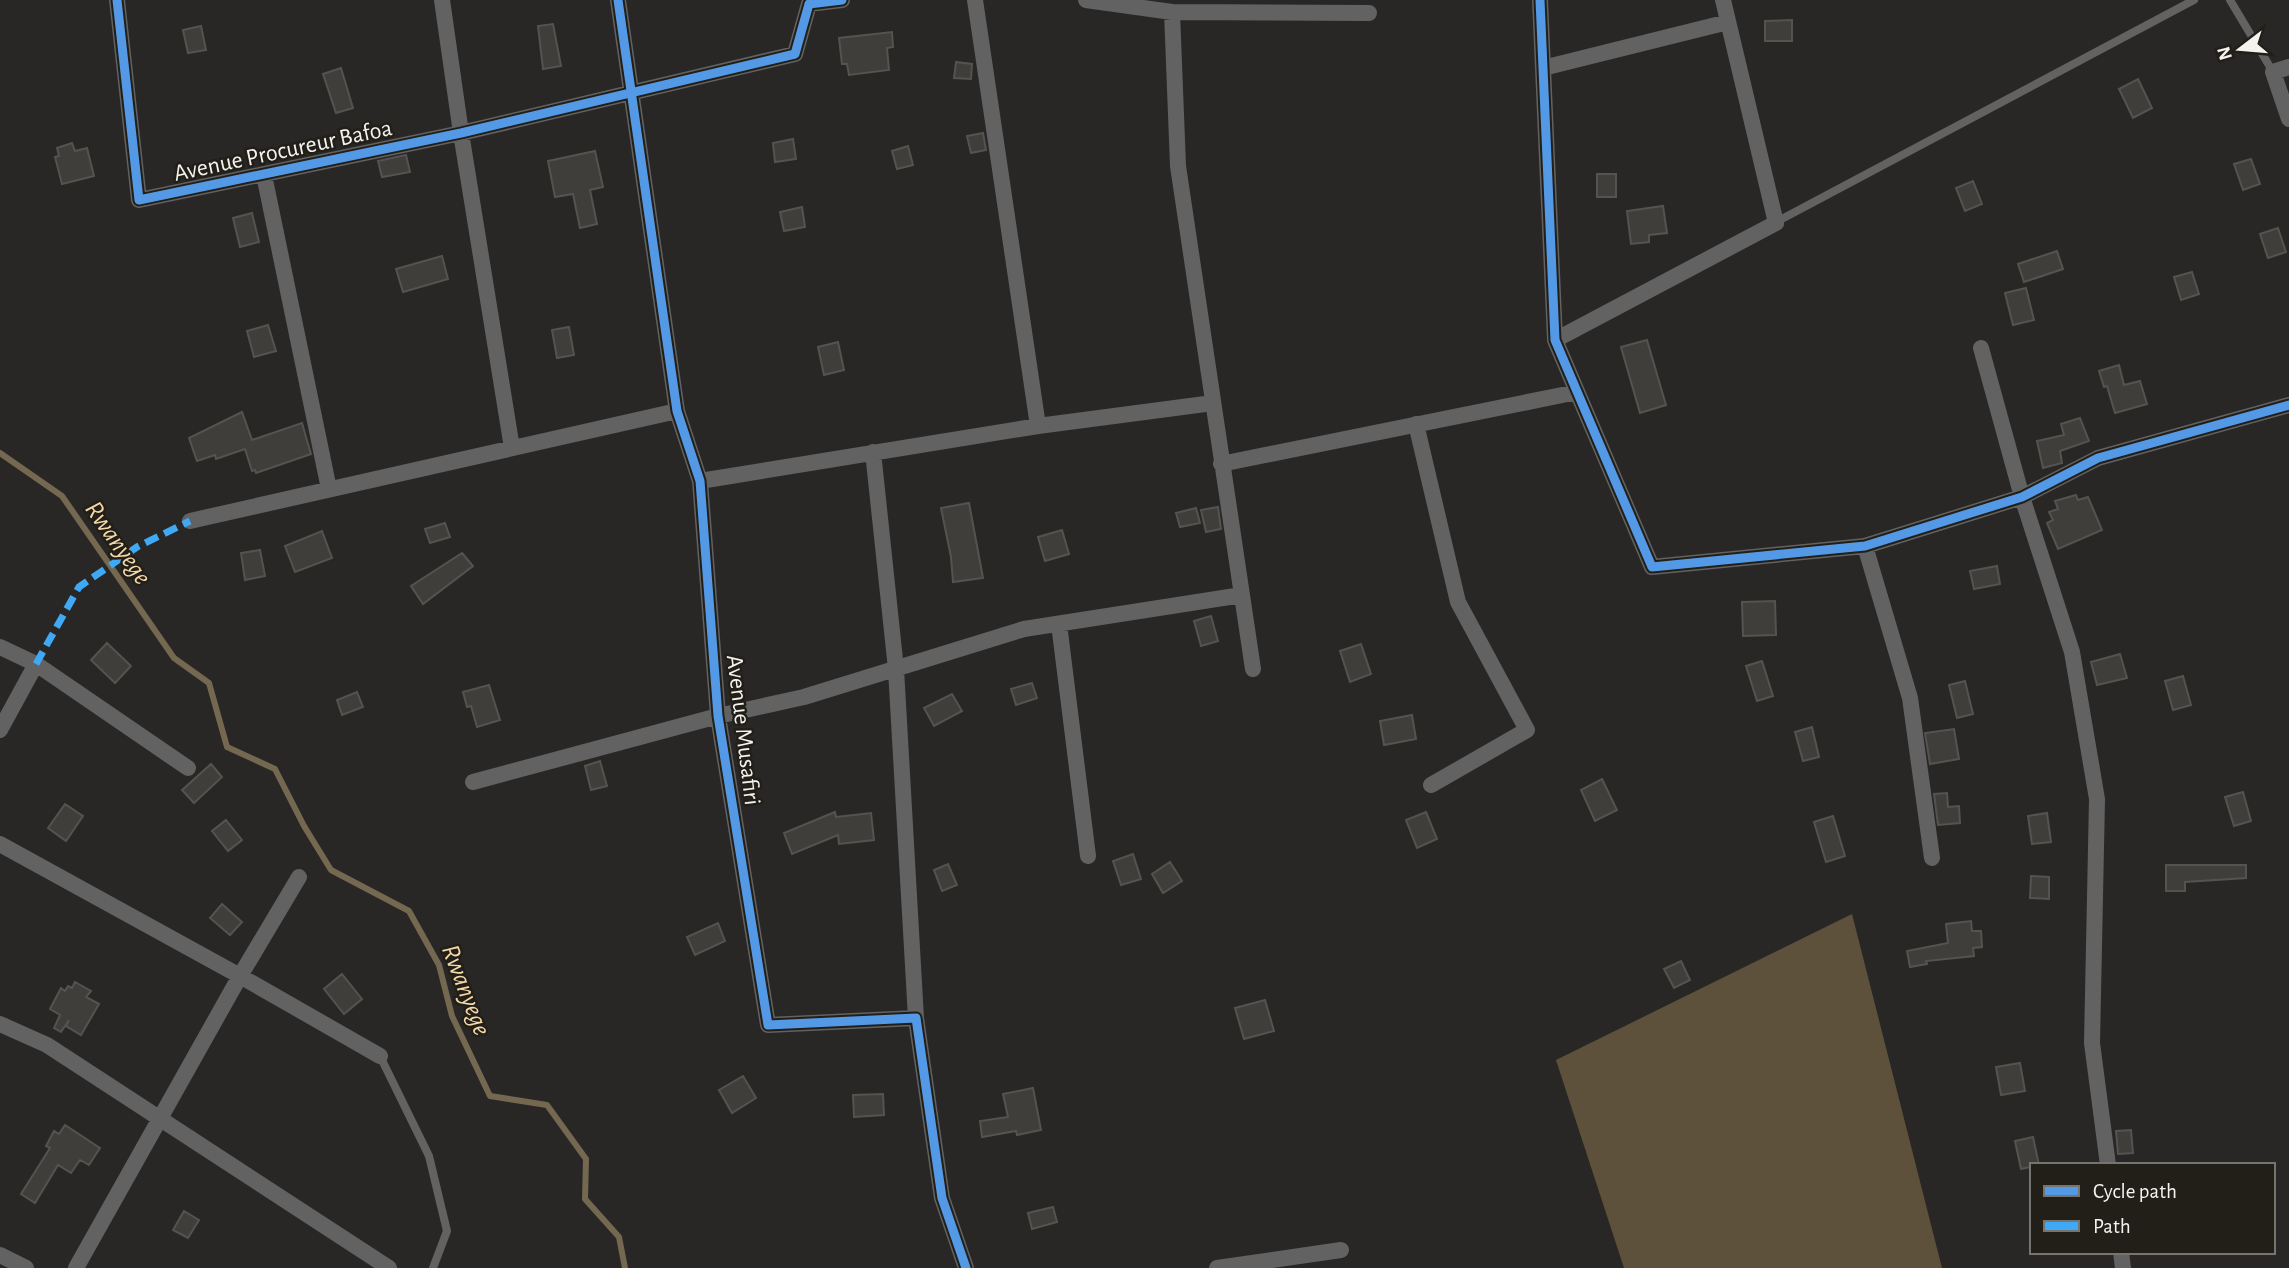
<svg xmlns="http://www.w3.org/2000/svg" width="2289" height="1268" viewBox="0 0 2289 1268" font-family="'Alegreya Sans',sans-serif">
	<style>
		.forest { fill: #5e513c }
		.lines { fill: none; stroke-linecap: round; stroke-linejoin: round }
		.stream { stroke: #756851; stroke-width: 6 }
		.building { fill: #403e3b; stroke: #545351; stroke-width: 2 }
		.service { stroke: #626262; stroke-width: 8 }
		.minor { stroke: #626262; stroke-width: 16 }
		.quiet { stroke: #3fa9f5; stroke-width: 7; stroke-dasharray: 14 7; stroke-linecap: butt }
		.cycleway-casing { stroke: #221f19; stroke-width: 13 }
		.cycleway { stroke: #5399e6; stroke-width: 9 }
		.labels { text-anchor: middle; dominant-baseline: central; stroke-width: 5; stroke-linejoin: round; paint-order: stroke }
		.street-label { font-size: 24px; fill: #f5f3ef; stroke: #221f19 }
		.water-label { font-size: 26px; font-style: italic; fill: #f5d9a8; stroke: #221f19 }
	</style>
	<rect width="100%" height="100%" fill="#292725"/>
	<!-- forest -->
	<path class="forest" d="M1852 914 1942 1268H1624L1556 1060Z"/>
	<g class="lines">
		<!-- stream -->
		<path class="stream" d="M0 453 62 496 174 658 209 683 227 747 275 769 304 826 331 870 409 911 439 965 452 1016 490 1096 547 1105 586 1159 585 1199 619 1237 625 1268"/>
	</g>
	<!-- building -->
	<path class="building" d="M1792 20V41H1765V21Z
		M553 24 561 66 543 69 538 26Z
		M201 26 206 50 188 53 183 30Z
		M892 32 893 47 887 48 889 70 849 75 847 64H842L839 38Z
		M956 62 972 64 971 79 954 78Z
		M341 68 353 108 336 113 323 74Z
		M2138 79 2152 108 2133 118 2119 89Z
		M983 133 986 150 971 153 967 136Z
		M793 139 796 159 775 162 773 143Z
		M72 143 75 151 87 148 94 176 62 184 55 157 59 156 57 148Z
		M908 146 913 165 897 169 892 151Z
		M595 151 603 187 590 190 597 224 580 228 573 194 555 197 548 161Z
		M406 155 410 172 382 177 378 161Z
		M2251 159 2260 184 2243 190 2234 164Z
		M1597 174H1616V197H1597Z
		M1973 181 1982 204 1965 211 1956 188Z
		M1663 206 1667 233 1649 235V242L1631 244 1627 211Z
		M802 207 805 227 784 231 780 212Z
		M252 213 259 242 240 247 233 218Z
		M2278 228 2286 252 2268 258 2260 234Z
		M2057 251 2063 269 2024 282 2018 264Z
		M442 256 448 279 403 292 396 269Z
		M2192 272 2199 294 2181 300 2174 277Z
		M2026 288 2034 320 2013 325 2005 293Z
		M268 325 276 351 254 357 247 331Z
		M569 327 574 355 557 358 552 330Z
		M1647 340 1666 405 1640 413 1621 347Z
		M838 342 844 370 824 375 818 347Z
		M2119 365 2124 385 2140 381 2147 404 2115 413 2107 386 2104 387 2099 371Z
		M242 412 252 440 302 423 311 454 256 473 255 470 252 471 245 449 216 459 215 455 197 461 189 438Z
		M2080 418 2089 441 2060 451 2062 463 2043 468 2037 441 2064 435 2061 424Z
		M2076 495 2078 500 2088 497 2102 530 2058 549 2047 523 2053 520 2049 512 2058 509 2055 501Z
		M969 503 983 578 953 582 951 557 941 508Z
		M1218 507 1221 529 1206 532 1201 510Z
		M1196 508 1200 523 1180 527 1176 513Z
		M445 523 450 537 430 543 425 529Z
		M1062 530 1069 554 1045 561 1038 537Z
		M322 531 332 558 295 572 285 546Z
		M260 550 265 576 245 580 241 553Z
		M462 553 473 566 423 604 411 586Z
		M1997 566 2000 584 1974 589 1970 571Z
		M1775 601 1776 635 1743 636 1742 602Z
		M1211 616 1218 641 1201 646 1194 621Z
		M107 643 131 666 115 683 91 660Z
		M1361 644 1371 674 1350 682 1340 651Z
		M2120 654 2127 678 2097 685 2091 662Z
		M1762 661 1773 696 1757 701 1746 666Z
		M2183 676 2191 705 2173 710 2165 681Z
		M1965 681 1973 714 1957 718 1949 685Z
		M1032 683 1037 698 1016 705 1011 689Z
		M489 685 500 720 477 727 471 706 467 707 463 692Z
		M357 692 363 707 342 715 337 700Z
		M952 694 962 711 934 726 924 708Z
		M1412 715 1416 739 1384 745 1380 721Z
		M1812 727 1819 757 1803 761 1795 732Z
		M1954 729 1959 759 1930 764 1925 733Z
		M600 761 607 786 591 790 585 766Z
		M211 764 222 777 194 803 182 790Z
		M1602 779 1617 810 1595 821 1581 790Z
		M2243 792 2251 821 2234 826 2225 797Z
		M1947 793 1948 807 1959 806 1960 823 1938 825 1934 794Z
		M65 804 83 816 66 841 48 828Z
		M835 812 836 817 871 813 874 840 839 844 838 835 792 854 784 833Z
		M1426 812 1437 839 1417 848 1406 820Z
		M2047 813 2051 842 2032 844 2028 816Z
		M1833 816 1845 856 1826 862 1814 822Z
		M226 820 242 840 228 851 212 831Z
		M1133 854 1141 879 1121 885 1113 861Z
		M1170 862 1182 881 1163 893 1152 874Z
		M948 864 957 885 942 891 934 870Z
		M2166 865H2246V878L2185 882V891H2166Z
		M2031 876 2049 877V899L2030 898Z
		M222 904 242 922 230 935 210 918Z
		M1971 921 1972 931H1981L1982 947 1973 948 1974 956 1926 961 1927 964 1910 967 1907 951 1948 943 1946 924Z
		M718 923 725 941 695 955 687 937Z
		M1681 961 1690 980 1674 988 1664 969Z
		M342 974 362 999 344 1014 324 989Z
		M75 982 91 991 86 997 99 1004 81 1035 66 1026 69 1020 61 1032 54 1028 60 1015 50 1009 61 988 65 991 68 986 72 988Z
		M1265 1000 1274 1031 1244 1039 1235 1008Z
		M2020 1063 2025 1091 2001 1095 1996 1067Z
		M743 1076 756 1098 732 1113 719 1090Z
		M1033 1088 1041 1130 1017 1135 1016 1131 982 1137 980 1121 1008 1117 1003 1094Z
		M883 1094 884 1115 854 1117 853 1095Z
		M65 1125 100 1148 89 1165 80 1160 71 1173 58 1165 35 1203 21 1194 50 1148 46 1146 54 1131 59 1134Z
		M2131 1130 2133 1153 2118 1154 2116 1131Z
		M2033 1137 2039 1165 2021 1169 2015 1141Z
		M1053 1207 1057 1222 1032 1229 1028 1213Z
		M184 1211 199 1220 188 1238 173 1230Z"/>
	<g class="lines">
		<!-- service -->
		<path class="service" d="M2230 0 2273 72
			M1776 222 2194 0
			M380 1056 429 1156 447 1231 433 1268"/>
		<!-- minor -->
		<path class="minor" d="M117 0 139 200 461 133 795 54 809 4 842 0
			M442 0 461 133 512 448
			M618 0 677 411 700 481 718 716 768 1025 916 1018 942 1198 966 1268
			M975 0 1038 426
			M1086 0 1172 12 1369 13
			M1540 0 1555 340 1652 567 1865 546 2022 497 2098 458 2289 405
			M1172 12 1178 166 1253 669
			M2289 67 2273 72 2289 119
			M1543 68 1728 22
			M264 175 329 489
			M1555 340 1776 223 1723 0
			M1981 348 2022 497 2072 652 2097 799 2092 1043 2108 1165
			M1416 424 1458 602 1527 730 1431 785
			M873 452 896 669 916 1018
			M1221 464 1577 392
			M700 481 1038 426 1213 403
			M190 521 677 411
			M1865 546 1910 698 1932 858
			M1059 624 1088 856
			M0 647 36 664 188 768
			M0 730 36 664
			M473 782 718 716 804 697 1024 629 1242 595
			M0 844 240 976 380 1056
			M0 1024 47 1045 389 1268
			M2121 1252 2123 1268
			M0 1255 26 1268
			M76 1268 240 976 299 877
			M1217 1268 1341 1250"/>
		<!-- quiet -->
		<path class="quiet" d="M36 664 79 587 137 547 190 521"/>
		<!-- cycleway casing -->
		<g class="cycleway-casing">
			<path id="cycleway" d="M117 0 139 200 461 133 795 54 809 4 842 0
				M618 0 677 411 700 481 718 716 768 1025 916 1018 942 1198 966 1268
				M1540 0 1555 340 1652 567 1865 546 2022 497 2098 458 2289 405"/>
		</g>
		<!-- cycleway -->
		<use href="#cycleway" class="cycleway"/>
	</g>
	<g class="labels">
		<!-- street labels -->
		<g class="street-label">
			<text transform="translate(283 151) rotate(-12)">Avenue Procureur Bafoa</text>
			<text transform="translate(743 730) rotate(83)">Avenue Musafiri</text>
		</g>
		<!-- water labels -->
		<g class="water-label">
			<text transform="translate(118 543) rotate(55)">Rwanyege</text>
			<text transform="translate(466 990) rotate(69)">Rwanyege</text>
		</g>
	</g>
	<!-- legend -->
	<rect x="2030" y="1163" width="245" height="91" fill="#221f19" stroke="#76746f" stroke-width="2"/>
	<rect x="2044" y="1186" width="35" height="10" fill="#5399e6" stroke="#76746f" stroke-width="2"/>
	<text x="2093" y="1198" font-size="21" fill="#f5f3ef">Cycle path</text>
	<rect x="2044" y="1221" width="35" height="10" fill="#3fa9f5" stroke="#76746f" stroke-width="2"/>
	<text x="2093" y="1233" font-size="21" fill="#f5f3ef">Path</text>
	<!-- north arrow -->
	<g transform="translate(2240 49) rotate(254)" stroke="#221f19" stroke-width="5" paint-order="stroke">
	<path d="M0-5L12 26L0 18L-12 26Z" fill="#f5f3ef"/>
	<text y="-10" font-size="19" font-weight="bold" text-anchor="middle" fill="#f5f3ef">N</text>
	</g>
</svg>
